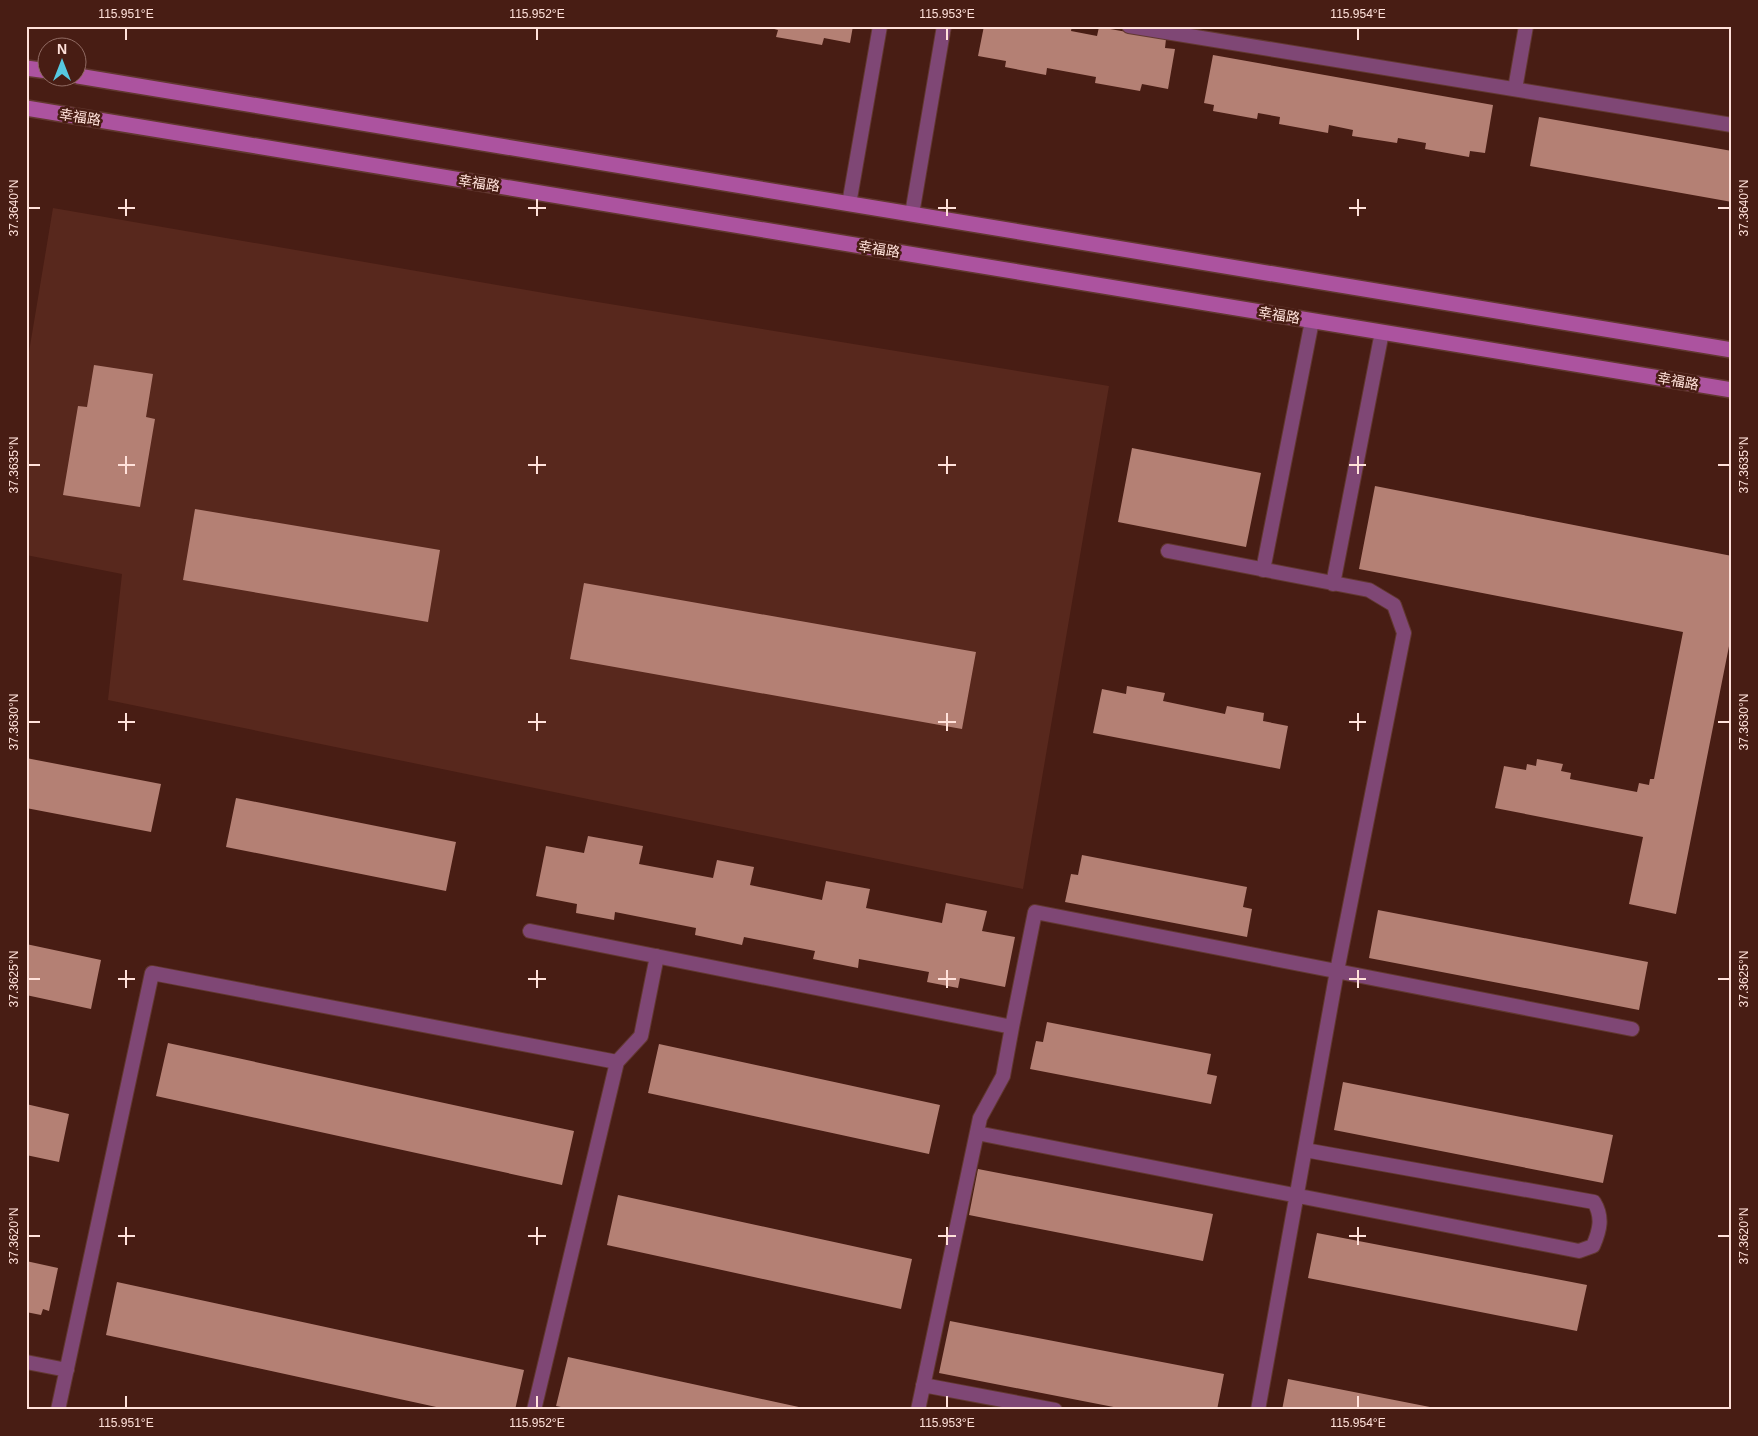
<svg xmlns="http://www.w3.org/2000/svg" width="1758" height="1436" viewBox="0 0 1758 1436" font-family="Helvetica,'Noto Sans SC',sans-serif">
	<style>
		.built { fill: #58281d }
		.building { fill: #b48074 }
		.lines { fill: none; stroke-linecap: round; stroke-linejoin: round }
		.lane-casing { stroke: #623830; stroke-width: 16 }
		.secondary-casing { stroke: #623830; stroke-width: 18 }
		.lane { stroke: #7f4775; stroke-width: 14 }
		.secondary { stroke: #ac539f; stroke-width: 15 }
		.ticks { fill: none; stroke: #ffe1da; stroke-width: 2 }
		.labels { text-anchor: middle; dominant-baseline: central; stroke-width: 5; stroke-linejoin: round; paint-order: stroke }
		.street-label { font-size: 14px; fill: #ffe1da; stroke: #481d14 }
		.neatline { fill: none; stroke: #ffe1da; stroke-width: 2 }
		.ticks-label { font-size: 12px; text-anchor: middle; fill: #ffe1da }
	</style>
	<rect width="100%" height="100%" fill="#481d14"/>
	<!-- built -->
	<path class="built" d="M53 208 567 297 1109 386 1023 889 108 700 122 574 26 555V370Z"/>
	<!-- building -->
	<path class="building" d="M763 26H853L850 43 824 38 822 45 776 37 778 30Z
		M984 26H1072L1071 31 1097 36 1099 27 1166 39 1165 48 1175 49 1168 89 1142 84 1140 91 1095 83 1096 77 1047 68 1046 75 1005 67 1006 61 978 56Z
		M1213 55 1493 105 1485 153 1470 151 1469 157 1425 149 1426 143 1398 138 1397 143 1352 136 1353 130 1329 125 1328 133 1279 124 1280 117 1258 113 1257 119 1213 111 1214 105 1204 103Z
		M1539 117 1732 151V202L1530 166Z
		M94 365 153 374 146 417 155 419 140 507 63 495 78 406 87 407Z
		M1132 448 1261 473 1246 547 1118 522Z
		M1375 486 1732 556V631L1676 914 1629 904 1643 837 1495 808 1504 766 1526 770 1527 764 1536 766 1537 759 1563 764 1561 771 1571 773 1570 779 1637 792 1639 783 1649 785 1650 779H1654L1683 632 1359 569Z
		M195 509 440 550 428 622 183 580Z
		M584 583 976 652 962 729 570 659Z
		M1127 686 1165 693 1163 701 1225 714 1227 706 1264 713 1263 721 1288 726 1280 769 1093 733 1102 689 1126 694Z
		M26 758 161 784 151 832 26 808Z
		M236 798 456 842 446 891 226 847Z
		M588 836 643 846 639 864 713 878 717 860 754 867 750 885 822 900 826 881 870 889 866 908 942 923 946 903 987 911 982 931 1015 937 1005 987 960 978 958 988 927 982 929 972 859 959 858 968 813 959 815 951 744 937 742 945 695 935 696 928 615 912 614 920 576 913 577 904 536 896 546 846 584 853Z
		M1082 855 1247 887 1243 907 1252 909 1247 937 1065 902 1071 874 1078 875Z
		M1378 910 1648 962 1639 1010 1369 958Z
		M26 944 101 960 91 1009 26 995Z
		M1047 1022 1211 1054 1207 1074 1217 1076 1211 1104 1030 1069 1036 1041 1043 1042Z
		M168 1043 574 1131 562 1185 156 1096Z
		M659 1044 940 1105 929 1154 648 1093Z
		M1343 1082 1613 1135 1603 1183 1334 1130Z
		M26 1104 69 1114 59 1162 26 1155Z
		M978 1169 1213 1214 1203 1261 969 1215Z
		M618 1195 912 1259 901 1309 607 1245Z
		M1317 1233 1587 1285 1577 1331 1308 1278Z
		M26 1261 58 1268 49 1311 43 1309 41 1315 26 1312Z
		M117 1282 524 1370 515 1410H450L106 1335Z
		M950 1321 1224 1374 1217 1410H1129L939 1373Z
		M568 1357 808 1409V1410H575L556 1406Z
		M1288 1379 1440 1409 1439 1410H1282Z"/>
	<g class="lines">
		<!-- lane casing -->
		<g class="lane-casing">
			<path id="lane" d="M1129 26 1732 125
				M1515 89 1526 26
				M849 204 880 26
				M912 214 944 26
				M1168 551 1369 590 1394 605 1404 633 1337 971 1258 1410
				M1263 570 1312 321
				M1333 584 1382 332
				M530 931 1012 1027 1003 1076 980 1118 918 1410
				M1012 1027 1035 912 1632 1029
				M977 1133 1579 1251 1593 1246C1600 1230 1603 1217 1594 1202L1305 1150
				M26 1362 67 1370
				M923 1385 1055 1410
				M58 1410 152 973 617 1062
				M534 1410 617 1062 641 1036 657 956"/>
		</g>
		<!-- secondary casing -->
		<g class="secondary-casing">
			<path id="secondary" d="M26 68 48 71
				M78 76 1732 350
				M26 108 1732 390"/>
		</g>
		<!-- lane -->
		<use href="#lane" class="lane"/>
		<!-- secondary -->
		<use href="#secondary" class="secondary"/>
	</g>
	<!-- ticks -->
	<path class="ticks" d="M126 28V40M537 28V40M947 28V40M1358 28V40M126 199V216M537 199V216M947 199V216M1358 199V216M28 208H40M118 208H135M528 208H546M938 208H956M1349 208H1366M1718 208H1730M126 456V474M537 456V474M947 456V474M1358 456V474M28 465H40M118 465H135M528 465H546M938 465H956M1349 465H1366M1718 465H1730M126 713V731M537 713V731M947 713V731M1358 713V731M28 722H40M118 722H135M528 722H546M938 722H956M1349 722H1366M1718 722H1730M126 970V988M537 970V988M947 970V988M1358 970V988M28 979H40M118 979H135M528 979H546M938 979H956M1349 979H1366M1718 979H1730M126 1227V1245M537 1227V1245M947 1227V1245M1358 1227V1245M28 1236H40M118 1236H135M528 1236H546M938 1236H956M1349 1236H1366M1718 1236H1730M126 1396V1408M537 1396V1408M947 1396V1408M1358 1396V1408"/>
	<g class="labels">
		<!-- street labels -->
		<g class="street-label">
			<text transform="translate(80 117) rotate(9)">幸福路</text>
			<text transform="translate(479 183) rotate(9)">幸福路</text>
			<text transform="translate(879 249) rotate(9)">幸福路</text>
			<text transform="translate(1279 315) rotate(9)">幸福路</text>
			<text transform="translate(1678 381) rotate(10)">幸福路</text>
		</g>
	</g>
	<!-- border -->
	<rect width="1758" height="1436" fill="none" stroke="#481d14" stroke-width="55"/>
	<!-- north arrow -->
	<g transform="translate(62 62)"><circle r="24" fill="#481d14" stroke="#916b63"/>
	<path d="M0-4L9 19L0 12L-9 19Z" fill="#56c9e1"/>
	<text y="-8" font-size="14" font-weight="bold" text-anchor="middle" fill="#ffe1da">N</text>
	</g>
	<rect x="28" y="28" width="1702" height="1380" class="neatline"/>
	<g class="ticks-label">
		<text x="126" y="18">115.951°E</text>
		<text x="537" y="18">115.952°E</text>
		<text x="947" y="18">115.953°E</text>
		<text x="1358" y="18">115.954°E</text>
		<text transform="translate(14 208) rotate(-90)" y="4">37.3640°N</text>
		<text transform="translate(1744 208) rotate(-90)" y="4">37.3640°N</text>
		<text transform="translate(14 465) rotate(-90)" y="4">37.3635°N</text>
		<text transform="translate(1744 465) rotate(-90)" y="4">37.3635°N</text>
		<text transform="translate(14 722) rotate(-90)" y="4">37.3630°N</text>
		<text transform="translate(1744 722) rotate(-90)" y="4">37.3630°N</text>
		<text transform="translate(14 979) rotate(-90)" y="4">37.3625°N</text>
		<text transform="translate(1744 979) rotate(-90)" y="4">37.3625°N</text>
		<text transform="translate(14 1236) rotate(-90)" y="4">37.3620°N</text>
		<text transform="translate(1744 1236) rotate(-90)" y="4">37.3620°N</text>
		<text x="126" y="1427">115.951°E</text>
		<text x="537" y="1427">115.952°E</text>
		<text x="947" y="1427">115.953°E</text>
		<text x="1358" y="1427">115.954°E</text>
	</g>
</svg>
